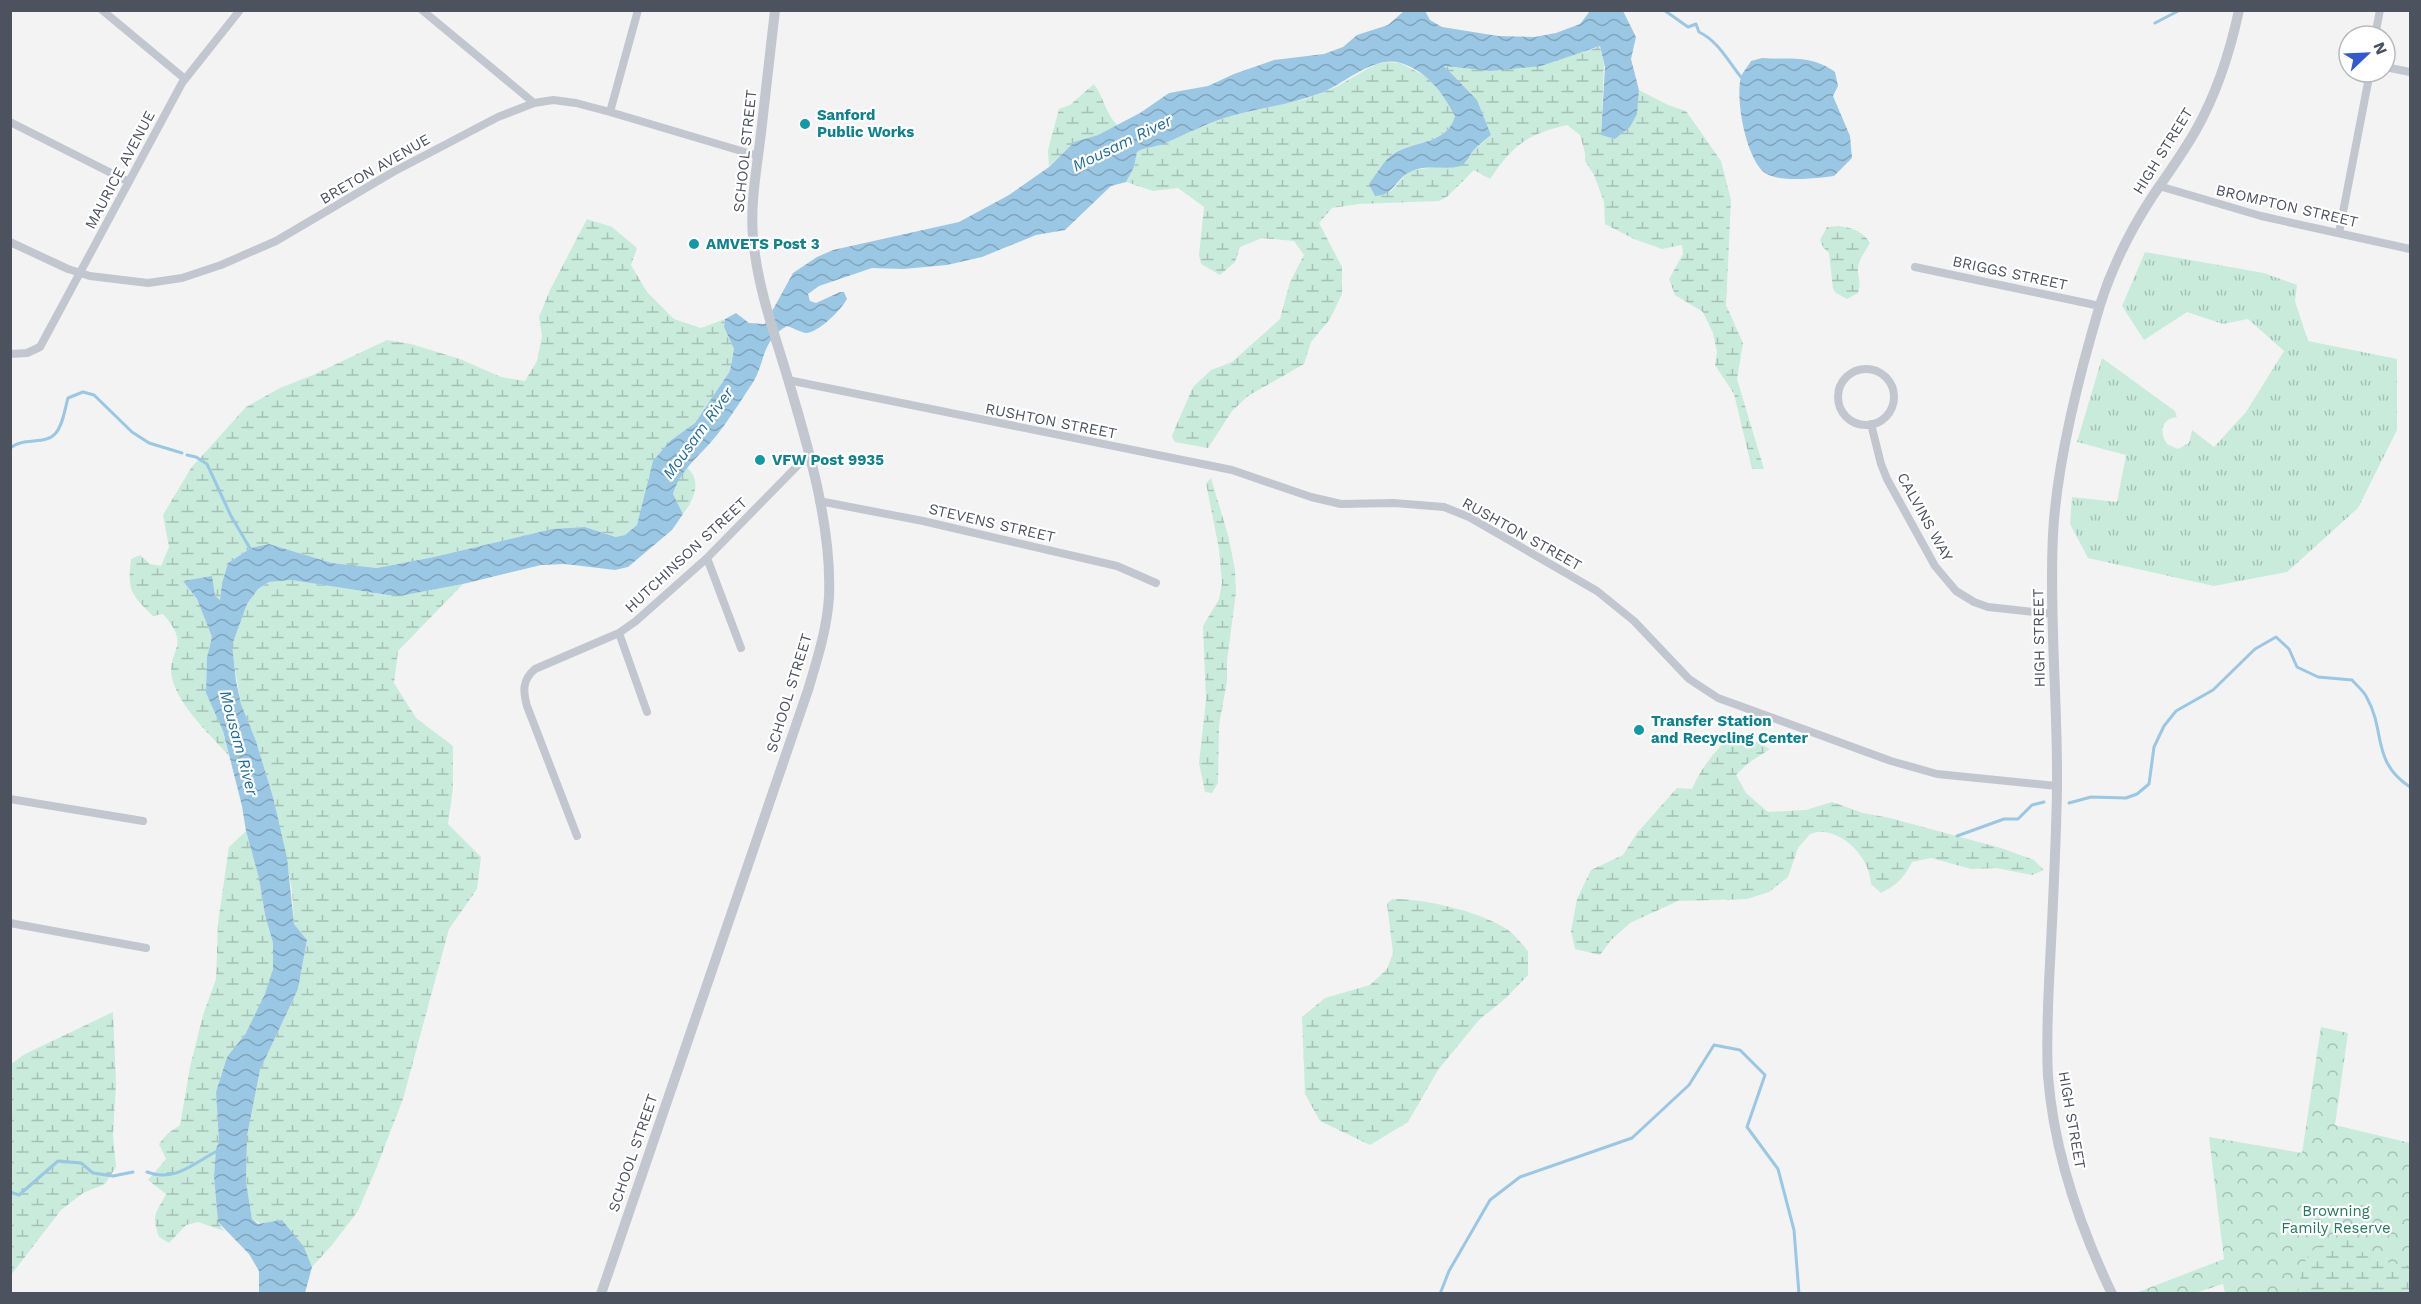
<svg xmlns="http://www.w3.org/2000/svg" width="2421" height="1304" viewBox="0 0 2421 1304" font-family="'Work Sans',sans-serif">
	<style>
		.grass { fill: url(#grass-tufts) }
		.forest { fill: url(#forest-crowns) }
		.wetland { fill: url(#wetland-marsh) }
		.water { fill: url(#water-waves) }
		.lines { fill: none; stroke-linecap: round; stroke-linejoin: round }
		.stream { stroke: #9ac7e3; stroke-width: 3 }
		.minor { stroke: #c2c7cf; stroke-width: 8 }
		.tertiary { stroke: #c2c7cf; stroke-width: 10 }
		.culture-dot { fill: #0f9aa8; stroke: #fff; stroke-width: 2 }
		.labels { text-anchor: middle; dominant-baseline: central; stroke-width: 4.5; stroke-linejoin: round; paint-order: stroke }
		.culture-label { font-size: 15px; font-weight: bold; fill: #0d838f; stroke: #fff; text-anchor: start }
		.street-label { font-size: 15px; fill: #4c525e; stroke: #fff }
		.park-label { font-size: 15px; fill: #24795e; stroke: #fff }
		.water-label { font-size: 16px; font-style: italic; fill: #1e6c9f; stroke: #fff }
	</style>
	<defs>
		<pattern id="grass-tufts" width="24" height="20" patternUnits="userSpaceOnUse" patternTransform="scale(1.5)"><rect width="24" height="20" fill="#c8ebdc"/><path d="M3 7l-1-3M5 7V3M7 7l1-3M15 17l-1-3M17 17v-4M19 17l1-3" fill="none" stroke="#a5c1b6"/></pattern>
		<pattern id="forest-crowns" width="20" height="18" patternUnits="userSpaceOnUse" patternTransform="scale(1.5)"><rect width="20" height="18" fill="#c8ebdc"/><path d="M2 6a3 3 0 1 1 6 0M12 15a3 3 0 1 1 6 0" fill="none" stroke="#a5c1b6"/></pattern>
		<pattern id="wetland-marsh" width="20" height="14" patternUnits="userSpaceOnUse" patternTransform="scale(1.5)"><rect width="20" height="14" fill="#c8ebdc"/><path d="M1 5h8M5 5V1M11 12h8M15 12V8" fill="none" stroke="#a5c1b6"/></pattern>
		<pattern id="water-waves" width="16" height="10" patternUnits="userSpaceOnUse" patternTransform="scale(1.5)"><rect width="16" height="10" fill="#9ac7e3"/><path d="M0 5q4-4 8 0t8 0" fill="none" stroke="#80a4bb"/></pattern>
	</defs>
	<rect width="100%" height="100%" fill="#f4f3f3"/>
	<!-- grass -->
	<path class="grass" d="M2145 252 2264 273 2297 285 2295 301 2308 341 2397 359V430L2358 508 2287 572 2214 586 2088 558 2070 524 2072 497 2117 502 2126 455 2077 442 2102 358 2175 411 2177 417C2161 419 2159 432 2167 444L2178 449 2189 443 2192 430 2214 447 2246 412 2284 351 2248 319 2223 324 2187 312 2144 340 2122 306Z"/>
	<!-- forest -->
	<path class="forest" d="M2321 1027 2348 1033 2335 1125 2410 1143V1293H2225L2223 1284 2195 1293 2133 1294 2224 1259 2209 1137 2302 1153Z"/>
	<!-- wetland -->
	<path class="wetland" d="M1600 46 1604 65 1601 135 1615 139C1636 123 1637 116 1639 90L1668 105 1686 111 1721 161 1731 200 1726 305 1743 343 1737 379 1764 469H1752L1734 394 1715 365 1717 352 1713 333 1703 312 1675 295 1669 279 1683 254 1682 245 1662 249 1634 239 1605 224 1604 202 1594 175 1585 161V153L1580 135 1567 125C1526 135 1514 144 1490 179L1474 170 1448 196 1439 201 1359 204 1332 208 1319 223 1342 267V294L1330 319 1311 342 1304 364 1248 396 1232 411 1208 448 1175 442 1172 437 1173 433 1193 387 1211 370 1232 362 1280 319 1290 282 1304 255 1294 241 1262 238 1240 247 1235 262 1220 275 1201 264 1199 255 1204 207 1178 188 1153 191 1126 182 1134 167 1137 152 1230 116 1306 99 1336 87 1376 64 1387 62 1400 63 1429 78 1449 104 1455 116C1447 145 1414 140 1392 154 1388 158 1384 165 1381 170L1390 192 1409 171 1466 162 1473 151 1491 135 1477 100 1443 66 1490 71 1593 49Z
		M1094 84C1104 98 1105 112 1117 125L1098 135 1074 142 1049 166 1048 150 1059 109 1070 105Z
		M587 219 612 227 637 248 631 265 647 292 674 319 701 328 725 319 724 327 734 349 730 371 695 423 670 441 648 478 647 491 637 525 625 535 617 537 585 527 552 529 434 557 377 568 332 563 269 544 251 548 228 563 222 583 220 601 197 579 183 581 197 599 212 637 207 657 206 693 223 731 229 756C211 735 179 707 172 678 166 649 193 648 163 614L153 616C131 595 127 590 131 559L140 555 150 564 161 566 169 547 163 515 191 468 246 407 280 388 313 375 387 340 411 344 460 359 501 377 525 381 537 361 542 336 539 317 550 290Z
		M1839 226C1852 228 1863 231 1870 243 1865 252 1857 261 1858 272 1859 281 1861 283 1858 293L1847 299 1836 293 1833 289 1829 253 1823 247 1820 240 1827 227Z
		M686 467C703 480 694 500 683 514L673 494 677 481Z
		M1211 478 1228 535 1235 570 1236 592 1227 661V681L1219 725 1218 783 1212 793 1205 792 1199 763 1206 700 1203 626 1219 599 1222 583 1219 549 1206 483Z
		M291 580 388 595H405L463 584 398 651 394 683 416 718 453 746V788L448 824 481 857 477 889 449 929 403 1099 376 1169 358 1211 332 1245 312 1267 304 1247 252 1219 246 1182 247 1136 260 1070 298 989 307 940 294 924 292 890 273 797 256 741 241 704 231 646 247 604 258 589 269 582Z
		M1730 736 1754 740 1770 749 1747 764 1736 775 1746 793 1768 812 1806 810 1832 802 1863 813 1890 818 2001 848 2034 860 2044 870 2032 875 1996 868 1971 869 1931 858 1912 862C1904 878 1897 885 1881 893L1871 884C1870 861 1849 835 1824 832 1820 831 1814 833 1810 834L1798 848 1788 877 1769 892 1747 899 1678 901 1630 923 1611 940 1600 955 1575 949 1571 931 1577 899 1591 870 1623 855 1637 833 1677 788 1692 789C1701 768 1714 752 1730 736Z
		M246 831 259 877 265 915 273 943V969L266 994 246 1033 227 1057 216 1092 219 1141 216 1149 214 1176 218 1222 224 1231 198 1222 186 1225 169 1243 159 1237C151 1214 156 1214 166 1194L148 1180 166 1159 159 1144 167 1134 180 1125 190 1067 203 1015 216 979 218 923 229 847Z
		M1393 899C1423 898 1490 913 1513 934 1518 939 1523 945 1528 951V975L1506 998 1479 1020 1438 1070 1408 1122 1370 1145 1320 1121 1305 1094 1302 1017 1325 998 1370 985 1387 969 1393 953 1387 903Z
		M113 1012 116 1083 113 1135 116 1167 105 1184 83 1193 61 1210 11 1275V1064L25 1054Z
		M2333 1238H2346L2372 1260 2410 1266V1293H2298C2302 1265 2305 1249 2333 1238Z"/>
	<!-- water -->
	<path class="water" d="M1404 11H1425L1430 20 1442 27 1498 36 1535 37 1556 33 1580 24 1590 11H1623L1636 37 1631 59 1639 90 1637 114 1630 127 1615 139 1601 135 1605 67 1600 46 1541 66 1490 71 1444 66 1477 100 1491 135C1485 140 1478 145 1473 151 1469 156 1468 161 1462 165 1452 171 1427 164 1412 171 1396 177 1394 196 1375 196L1369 184C1376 175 1384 160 1393 154 1415 140 1447 145 1455 116 1443 93 1427 71 1401 63 1373 55 1345 84 1321 93 1292 104 1261 108 1231 116 1207 123 1186 134 1163 144 1155 147 1146 147 1137 152L1134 167 1126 182 1111 186 1065 230 1036 235 982 257 947 265 903 269 872 268 819 286 808 294 810 301 816 303 840 292H844L847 299C842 309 818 333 806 333 800 332 793 328 787 326 761 340 765 365 752 384 739 403 726 425 711 442 696 459 680 471 673 494L683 514 672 530 628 567 615 570 565 564 541 565 463 584 405 595H388L291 580 269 582 258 589 247 604 232 645 236 681 241 704 256 741 273 797 287 858 294 924 307 940 298 989 260 1070 247 1136 246 1182 252 1219 258 1224 282 1220 304 1247 312 1267 305 1293H259V1271L249 1254 218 1222 214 1176 216 1149 219 1141 216 1092 227 1057 246 1033 265 994 273 969V943L265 915 259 878 246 831 242 806 223 731 206 693 207 657 212 637 197 599 183 581 212 576 215 596 220 600 222 583 228 563 251 548 269 544 332 563 377 568 434 557 552 529 585 527 616 537 625 535 637 525 653 461 670 441 695 423 730 371 734 349 724 327 725 319 736 313 749 323 765 324 793 273 817 257 833 250 959 222 1009 195 1049 167 1074 142 1098 135 1140 113 1169 93 1208 86 1234 74 1274 60 1324 54 1343 47 1357 35 1388 25Z
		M1762 58C1791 60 1810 54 1835 72L1838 86 1833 96 1850 136 1852 158 1834 176C1817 178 1780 183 1765 173 1746 159 1735 99 1741 77 1743 72 1748 66 1751 61Z"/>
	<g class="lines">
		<!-- stream -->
		<path class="stream" d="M1664 10 1688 27 1696 24 1699 32C1718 41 1728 61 1741 77
			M2155 23 2180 10
			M10 448C23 437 45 445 55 434 63 426 65 408 68 398L83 392 94 395 132 432 149 443 182 453
			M187 455 196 457 207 464 231 516 251 550
			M2069 803 2091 797 2126 798 2137 794 2149 784 2154 747 2164 726 2176 711 2213 690 2255 649 2276 637 2289 649 2297 667 2318 677 2352 680C2357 686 2364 691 2367 698 2386 732 2371 761 2410 787
			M1957 836 2004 819H2018L2032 805 2044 802
			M147 1172C175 1183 195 1162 219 1150
			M10 1192 19 1195 58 1161 81 1163 93 1173 113 1176 133 1172
			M1440 1294 1449 1271 1490 1200 1520 1177 1632 1138 1689 1085 1714 1045 1740 1050 1765 1075 1747 1127 1778 1169 1794 1230 1799 1294"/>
		<!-- minor -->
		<path class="minor" d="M102 10 185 79
			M422 10 534 103
			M2375 36 2380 10
			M2385 67 2410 72
			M610 112 638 10
			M10 122 129 182
			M2159 186 2261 216 2410 249
			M2339 233 2370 72
			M10 242 68 269 90 276 148 283 182 278 221 265 276 241 393 172 498 117 534 103 553 100 576 103 610 112 758 156
			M1915 267 2100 306
			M10 354 27 353 40 347 182 83 240 10
			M1838 397a28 28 0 1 1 56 0a28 28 0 1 1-56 0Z
			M788 380 1232 470 1311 497 1341 504 1394 503 1444 507 1469 517 1597 591 1634 621 1689 679 1718 698 1891 761 1937 774 2057 786
			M1871 424 1881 464 1887 479 1935 566 1956 591 1974 602 1988 607 2053 614
			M819 501 923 521 1117 566 1156 583
			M707 558 741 648
			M619 633 647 712
			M10 799 143 821
			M577 836 527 706C523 691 522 680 535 669L619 633 636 621 707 558 808 455
			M10 923 146 948"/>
		<!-- tertiary -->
		<path class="tertiary" d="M601 1294 808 690C817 660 827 629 829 597 832 526 808 446 788 379 774 332 757 286 753 237 750 203 757 167 761 133 766 92 770 51 775 10
			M2112 1294C2079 1225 2054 1153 2048 1076 2046 1039 2048 1000 2050 963 2053 905 2056 847 2057 789 2058 704 2049 619 2053 534 2057 462 2079 375 2100 305 2112 267 2130 231 2152 197 2167 175 2183 153 2196 130 2217 93 2230 52 2239 10"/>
	</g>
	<!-- markers -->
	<g class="culture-dot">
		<circle cx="805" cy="124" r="6"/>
		<circle cx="694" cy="244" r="6"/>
		<circle cx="760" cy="460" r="6"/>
		<circle cx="1639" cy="730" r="6"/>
	</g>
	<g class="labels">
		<!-- culture labels -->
		<g class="culture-label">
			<text x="817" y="115">Sanford<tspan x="817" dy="17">Public Works</tspan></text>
			<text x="706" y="244">AMVETS Post 3</text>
			<text x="772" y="460">VFW Post 9935</text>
			<text x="1651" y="721">Transfer Station<tspan x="1651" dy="17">and Recycling Center</tspan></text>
		</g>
		<!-- street labels -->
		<g class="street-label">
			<text transform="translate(745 151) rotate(-84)">SCHOOL STREET</text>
			<text transform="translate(2163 151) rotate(-58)">HIGH STREET</text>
			<text transform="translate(375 169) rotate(-30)">BRETON AVENUE</text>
			<text transform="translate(120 170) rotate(-62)">MAURICE AVENUE</text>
			<text transform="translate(2287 206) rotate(13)">BROMPTON STREET</text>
			<text transform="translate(2010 273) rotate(12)">BRIGGS STREET</text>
			<text transform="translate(1051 421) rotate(11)">RUSHTON STREET</text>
			<text transform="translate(1925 517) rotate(61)">CALVINS WAY</text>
			<text transform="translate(992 523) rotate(13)">STEVENS STREET</text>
			<text transform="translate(1522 534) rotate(29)">RUSHTON STREET</text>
			<text transform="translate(686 555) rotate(-43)">HUTCHINSON STREET</text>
			<text transform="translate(2039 638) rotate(-91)">HIGH STREET</text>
			<text transform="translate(789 693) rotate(-73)">SCHOOL STREET</text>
			<text transform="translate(2072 1120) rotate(80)">HIGH STREET</text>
			<text transform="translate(633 1153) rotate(-71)">SCHOOL STREET</text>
		</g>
		<!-- park labels -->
		<g class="park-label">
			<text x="2336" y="1211">Browning<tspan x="2336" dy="17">Family Reserve</tspan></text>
		</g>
		<!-- water labels -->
		<g class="water-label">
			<text transform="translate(1122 143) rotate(-26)">Mousam River</text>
			<text transform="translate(698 433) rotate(-54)">Mousam River</text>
			<text transform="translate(239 743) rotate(75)">Mousam River</text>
		</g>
	</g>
	<!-- border -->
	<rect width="2421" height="1304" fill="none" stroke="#4c525e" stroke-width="24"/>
	<!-- north arrow -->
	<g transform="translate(2367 54) rotate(67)"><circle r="28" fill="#ffffff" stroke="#b7babf" stroke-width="1.5"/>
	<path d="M0-4.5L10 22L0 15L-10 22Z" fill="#3159d0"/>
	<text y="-9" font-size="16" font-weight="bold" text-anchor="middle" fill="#4c525e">N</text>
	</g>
</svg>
